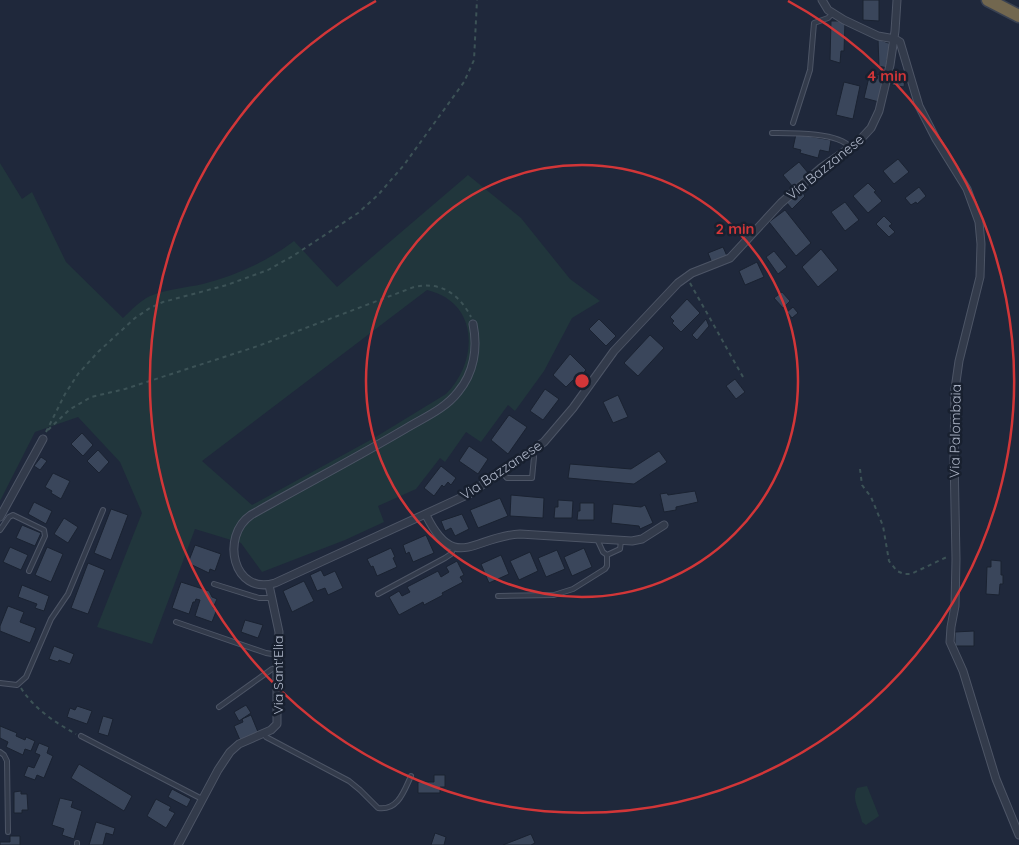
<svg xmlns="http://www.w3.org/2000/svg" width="1019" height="845" viewBox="0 0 1019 845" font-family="Quicksand,sans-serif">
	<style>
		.green { fill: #21363c; fill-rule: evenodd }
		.building { fill: #3a465b; stroke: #1a2231 }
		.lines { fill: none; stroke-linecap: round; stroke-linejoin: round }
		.lane-casing { stroke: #4d5566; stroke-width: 6 }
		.street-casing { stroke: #4d5566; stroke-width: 9 }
		.highway-casing { stroke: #3a4252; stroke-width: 15 }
		.path { stroke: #3c5256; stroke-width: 2; stroke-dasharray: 4 4; stroke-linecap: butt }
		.lane { stroke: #333b4b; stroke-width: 4 }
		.street { stroke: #333b4b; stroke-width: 7 }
		.highway { stroke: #72674f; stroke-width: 12 }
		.ring { fill: none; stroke: #d23638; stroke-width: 2.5 }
		.labels { text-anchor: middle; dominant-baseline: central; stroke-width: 5; stroke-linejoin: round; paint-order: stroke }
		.street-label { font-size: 14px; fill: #adb5c7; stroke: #18202f }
		.centre { fill: #d23638; stroke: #18202f; stroke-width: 2.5 }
		.ring-label { font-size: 15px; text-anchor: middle; font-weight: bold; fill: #d23638; stroke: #18202f; stroke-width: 5; stroke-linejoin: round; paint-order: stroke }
	</style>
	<rect width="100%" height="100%" fill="#1f283b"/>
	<!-- green -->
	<path class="green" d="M0 163 22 199 32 192 66 262 123 318C131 310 140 301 150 296 167 289 185 288 203 284 237 275 266 262 294 241L337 287 468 175 521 218 570 279 600 301 572 318 544 371 515 411 508 405 481 442 466 432 445 462 440 458 416 489 378 506 384 522 345 540 262 572 241 543 195 529 152 644 97 627 142 513 120 462 78 417 35 432 0 501ZM427 290C479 302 479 361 446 394L374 438 252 505 202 461Z
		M867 786 879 816 866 825 862 822C860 810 851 800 857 788Z"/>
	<!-- building -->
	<path class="building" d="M863 0H879V21L863 20Z
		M831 21H845L844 51H841L840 63 830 60Z
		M878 39 891 44 888 59H887V68L879 66Z
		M894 71 906 72 904 87 892 85Z
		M870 73 885 76 879 102 864 98Z
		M844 82 860 86 853 119 836 115Z
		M796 134 831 140 829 152 820 150 818 158 800 153 801 150 793 148Z
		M898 159 909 172 894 184 883 171Z
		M799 162 809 174 793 187 783 175Z
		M868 183 876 191 874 192 882 201 868 213 853 196Z
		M919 187 926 196 917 204 916 202 911 205 905 198Z
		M801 190 805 196 792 209 786 202Z
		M845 202 859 220 845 231 831 212Z
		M785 210 811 243 796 256 769 222Z
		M884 216 892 224 889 226 895 232 889 237 876 224Z
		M723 247 727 256 712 263 708 253Z
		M821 249 838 270 818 287 802 267Z
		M774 251 787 267 778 274 766 257Z
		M757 262 764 277 745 285 739 271Z
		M782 292 790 301 783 308 774 298Z
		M687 299 700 313 681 332 672 323 674 321 670 317Z
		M793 307 798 313 792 318 787 312Z
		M599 319 616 336 606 346 589 329Z
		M706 319 709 326 697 340 692 335Z
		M650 335 664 348 638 376 624 363Z
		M570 354 586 370 575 382 573 380 566 387 553 375Z
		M735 379 745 392 736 399 726 386Z
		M545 389 559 399 543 420 530 411Z
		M618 395 628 417 613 423 603 402Z
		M509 415 527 427 508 454 491 440Z
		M82 433 93 445 83 456 71 444Z
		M469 446 488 459 478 474 459 461Z
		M98 450 109 462 99 473 87 461Z
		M659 451 667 462 634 484 568 478 570 464 631 469Z
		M41 457 47 461 40 470 34 466Z
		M441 466 456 478 451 485 448 482 444 487 442 485 434 496 424 488Z
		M53 473 70 481 61 499 51 493 52 491 45 487Z
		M695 491 698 502 676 507V510L664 512 660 494 667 493 668 495Z
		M511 495 544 498 543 518 510 516Z
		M500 498 508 516 478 528 470 510Z
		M558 500 573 501 572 518H554L555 507H558Z
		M34 502 52 511 46 524 28 514Z
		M580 503H594V520H577L578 511H580Z
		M613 504 641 507 645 505 653 523 640 529 639 526 611 523Z
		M111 509 128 515 111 560 94 553Z
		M462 514 469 529 455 536 451 528 445 531 441 521Z
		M64 518 78 527 68 543 54 534Z
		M22 525 41 533 35 546 16 538Z
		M426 535 434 553 413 562 409 552 406 554 403 545Z
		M195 545 221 554 215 571 210 569 209 573 188 563Z
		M10 547 28 555 21 570 3 562Z
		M47 547 63 554 51 582 35 575Z
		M391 548 395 557 393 558 397 567 377 576 373 566 371 567 367 559Z
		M584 548 592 567 572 576 564 557Z
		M557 550 565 569 546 577 538 558Z
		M530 552 538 571 519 580 510 561Z
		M501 555 509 574 489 583 481 564Z
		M991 560 1001 561V575H1003V584H1000L999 595 986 594 987 567H991Z
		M457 561 464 575 460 577 463 582 442 593 443 595 424 605 423 602 399 615 389 597 399 591 402 596 410 592 407 587 438 571 441 577 449 572 446 567Z
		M88 563 105 570 88 614 71 608Z
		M321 570 324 576 335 571 343 588 328 595 325 588 317 591 310 575Z
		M304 581 314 601 292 612 283 591Z
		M181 582 209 591 212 597 217 599 213 608 217 609 212 622 195 616 200 600 196 599 195 602H193L189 614 172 608Z
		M22 585 49 596 44 611 35 608 37 604 18 597Z
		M8 606 24 612 20 622 36 628 30 643 0 631V626Z
		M245 620 263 625 258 638 241 632Z
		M974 631V646H955V632Z
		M54 646 74 654 70 664 59 660 58 662 49 659Z
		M246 705 251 713 239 721 234 712Z
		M77 706 92 711 87 724 67 717 70 708 75 710Z
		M251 715 258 732 240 740 234 726 243 722 242 719Z
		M103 716 113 719 108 736 98 733Z
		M0 726 17 733 16 736 25 740 26 737 35 741 31 751 25 749 23 755 6 747 8 742 0 738Z
		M39 743 49 747 47 753 53 756 44 778 37 775 35 780 24 776 28 766 34 768 40 755 35 753Z
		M79 764 132 796 124 811 71 778Z
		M434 775H445V787H440V793H418V782H434Z
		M172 789 191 799 187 807 168 797Z
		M21 791V794H27L28 810H22V813H14V792Z
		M60 798 73 801 71 807 82 811 74 839 62 835 64 829 52 825Z
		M156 799 171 807 169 810 175 813 166 828 147 816Z
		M96 822 115 828 113 835 106 833 103 845H89Z
		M435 833 446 837 444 845H431Z
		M531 834 535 843 531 845H503Z
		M10 836H20V845H0V842H10Z"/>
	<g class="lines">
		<!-- lane casing -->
		<g class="lane-casing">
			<path id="lane" d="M793 123 810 70 814 23 828 18 833 13
				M772 133C791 133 838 132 850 147
				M502 472 507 478H532L534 457 532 451
				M0 530 9 517 13 515 44 530 45 536 29 571
				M597 539 603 552 607 555 620 549 621 541
				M214 584 259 598H271
				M378 594 445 558 451 554 454 547
				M498 596 554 595 573 589 605 569 607 566V555
				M176 622 266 653 278 655
				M0 683 17 685 26 677 51 619 68 594 103 510
				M219 707 272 669H277
				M264 733 266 737 349 781 360 790 378 808C398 811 404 791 411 776
				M81 736 202 799
				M0 752 4 755 7 761 8 832
				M77 843V845"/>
		</g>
		<!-- street casing -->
		<g class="street-casing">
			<path id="street" d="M822 0 828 10 844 20 878 36 895 39 900 42 919 106 936 139 967 189 979 222 981 244 980 277 959 361 955 389 954 456 956 559 955 606 951 627 950 642 963 671 996 779 1019 835
				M473 324C478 348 474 373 458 392 445 409 423 418 405 429 354 459 302 486 251 515 220 536 233 596 275 583L469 494 544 442 573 408 614 351 678 283 692 273 730 258 781 203 821 168 858 142 871 128 879 111 890 65 895 31 897 0
				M426 515C455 574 474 536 520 534L632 541 642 539 664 525
				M0 517 43 439
				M178 845 218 770 230 752 239 744 271 730 277 724V669L279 632 269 585"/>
		</g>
		<!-- highway casing -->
		<g class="highway-casing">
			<path id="highway" d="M988 0 1019 16"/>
		</g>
		<!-- path -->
		<path class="path" d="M690 283 743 377
			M48 430 69 410 91 397 125 389 258 346 414 287C441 281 459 294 471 317
			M46 432 65 394 78 374 98 352 135 318 150 308 163 302 227 285 268 270 293 256 358 213 378 195 404 165 464 82 474 60 477 0
			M860 469 862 485 871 497 883 526 889 561 897 571 904 574H911L949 556
			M21 688C34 709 56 723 76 734"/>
		<!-- lane -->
		<use href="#lane" class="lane"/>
		<!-- street -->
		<use href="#street" class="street"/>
		<!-- highway -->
		<use href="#highway" class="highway"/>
	</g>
	<!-- distance rings -->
	<g class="ring">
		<circle cx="582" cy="381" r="216"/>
		<path d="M788 1A432 432 0 1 1 376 1"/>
	</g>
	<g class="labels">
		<!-- street labels -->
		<g class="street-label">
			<text transform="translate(825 167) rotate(-39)">Via Bazzanese</text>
			<text transform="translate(955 431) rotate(-89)">Via Palombaia</text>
			<text transform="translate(501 470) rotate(-34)">Via Bazzanese</text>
			<text transform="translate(278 675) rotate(-90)">Via Sant'Elia</text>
		</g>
	</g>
	<circle cx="582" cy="381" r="8" class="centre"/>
	<g class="ring-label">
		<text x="887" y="81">4 min</text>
		<text x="735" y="234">2 min</text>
	</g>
</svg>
